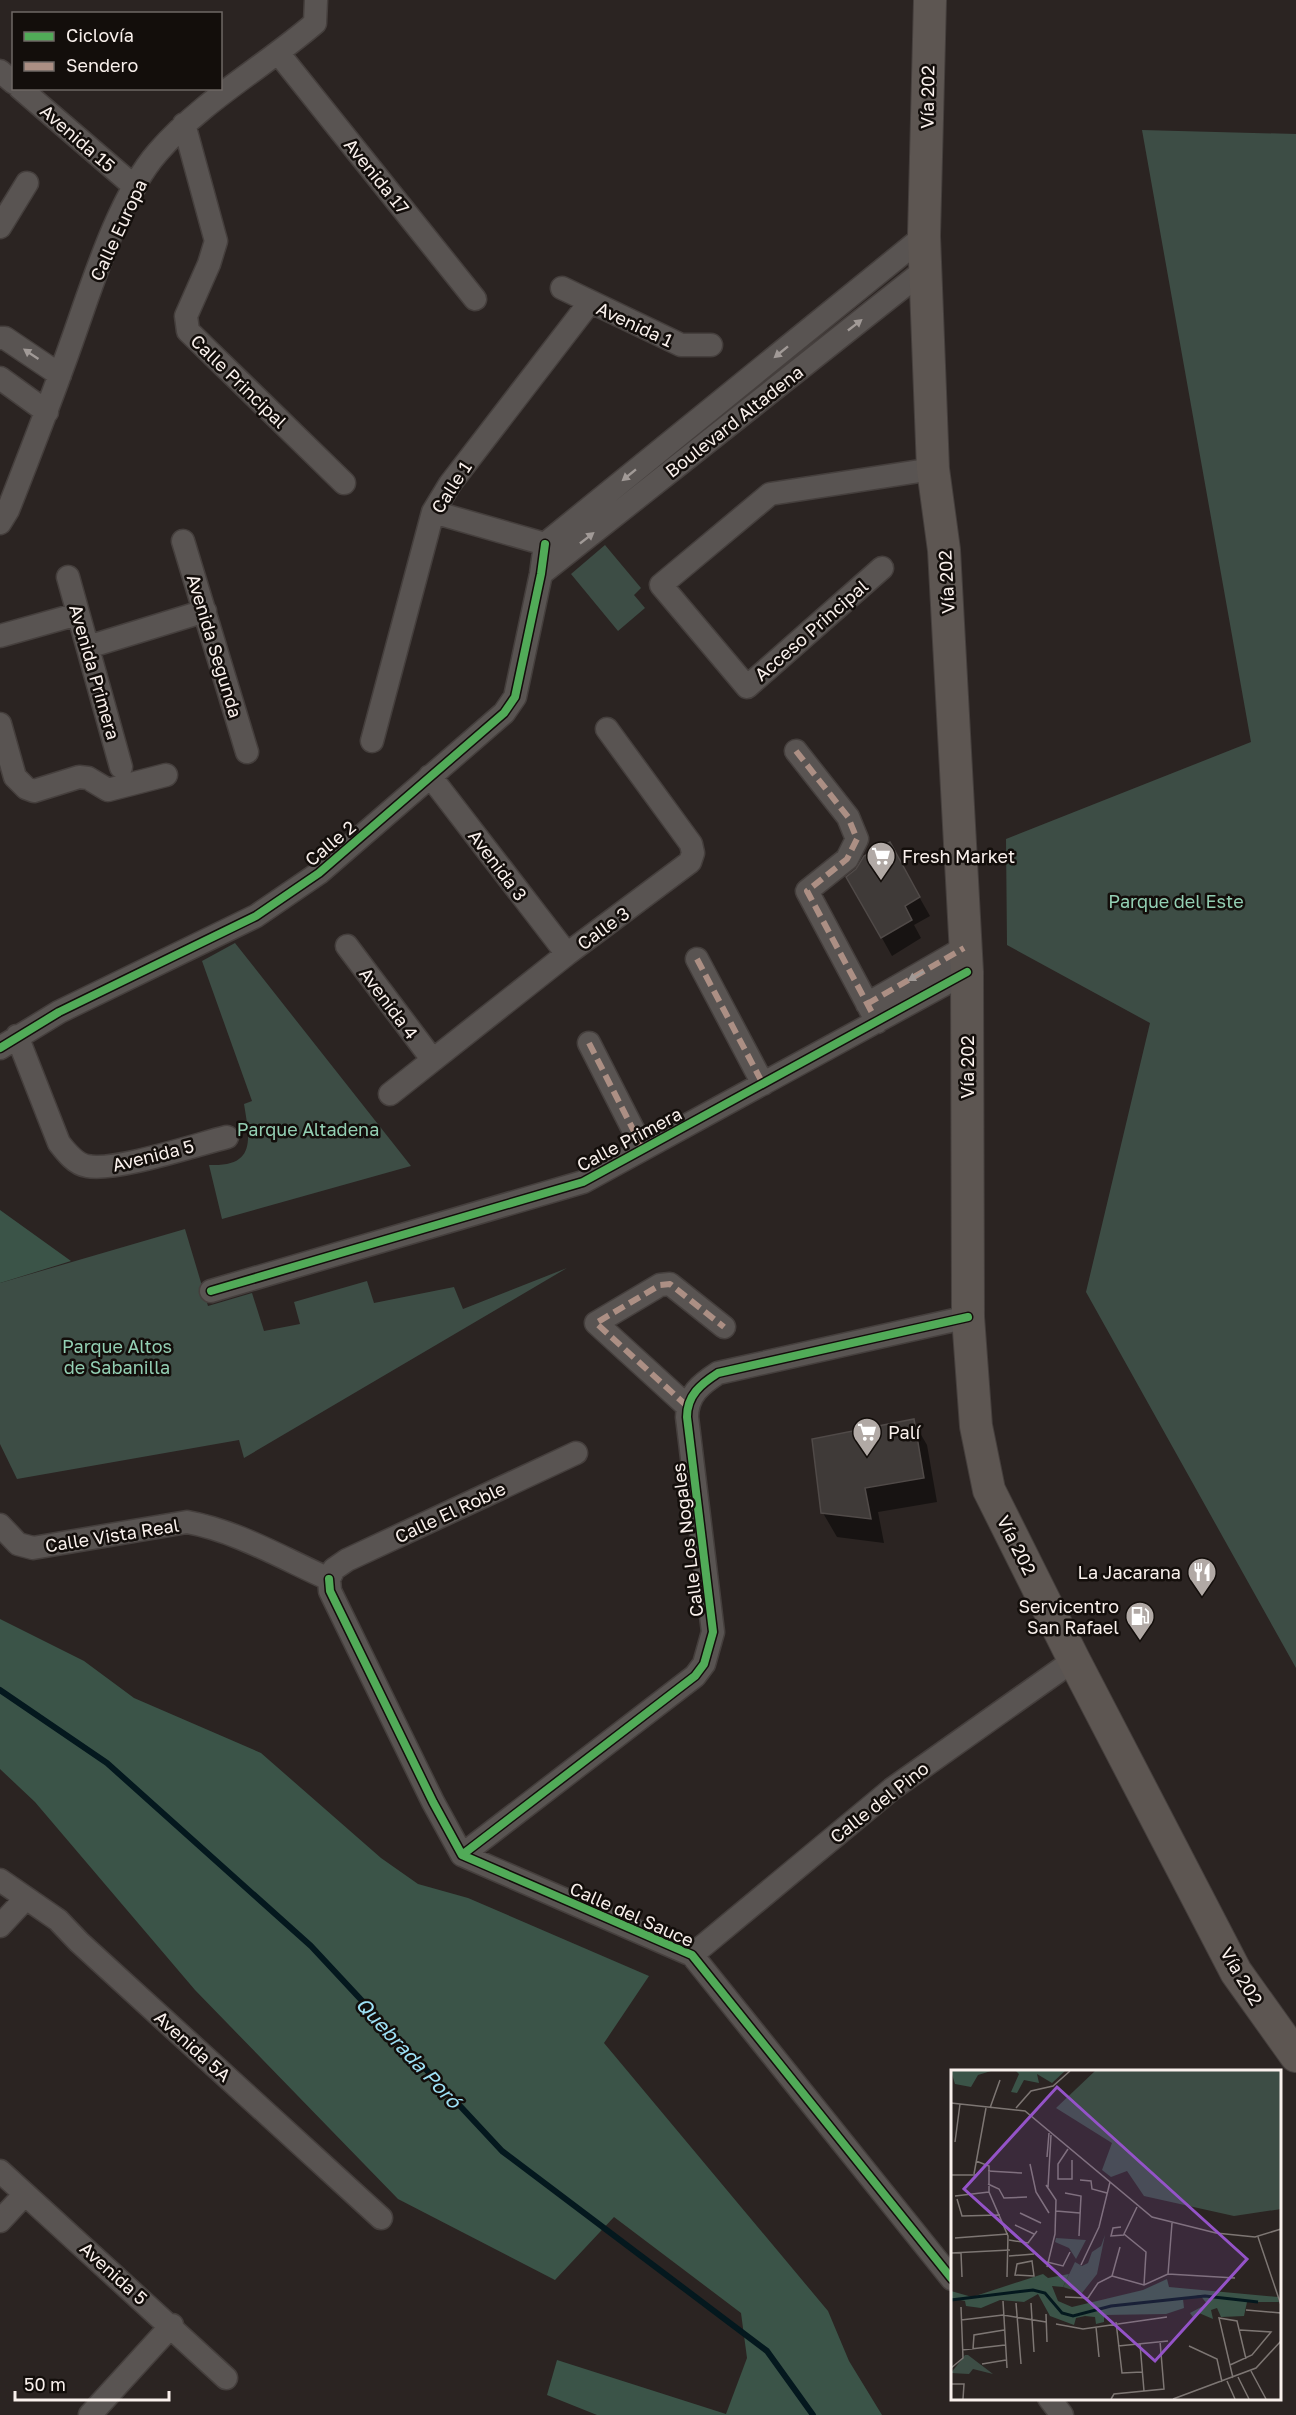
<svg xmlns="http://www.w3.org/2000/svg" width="1296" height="2415" viewBox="0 0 1296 2415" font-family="'Golos Text',sans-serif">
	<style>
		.green { fill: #3d4d45 }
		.forest { fill: #3b5448 }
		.shadow { fill: #0007 }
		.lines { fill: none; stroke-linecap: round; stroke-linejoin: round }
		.stream { stroke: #04181e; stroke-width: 6 }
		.building { fill: #3f3a38; stroke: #504a48; stroke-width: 1.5 }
		.minor-casing { stroke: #453f3d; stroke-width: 25 }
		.secondary-casing { stroke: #453f3d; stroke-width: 34 }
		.minor { stroke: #595452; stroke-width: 22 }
		.secondary { stroke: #5d5652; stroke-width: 32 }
		.quiet { stroke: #ac8f84; stroke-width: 6; stroke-dasharray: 12 6; stroke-linecap: butt }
		.cycleway-casing { stroke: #130e0b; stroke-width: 11 }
		.cycleway { stroke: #51ab58; stroke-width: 8 }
		.oneway { fill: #a19a97 }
		.labels { text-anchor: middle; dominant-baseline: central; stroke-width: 5; stroke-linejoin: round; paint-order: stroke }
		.street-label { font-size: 18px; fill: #f9f0ec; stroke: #130e0b }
		.poi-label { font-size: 18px; fill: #f9f0ec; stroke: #130e0b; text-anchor: start }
		.park-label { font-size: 18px; fill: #93cfb3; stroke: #130e0b }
		.water-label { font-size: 20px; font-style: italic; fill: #9ee1f6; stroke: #130e0b }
		.inset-river { fill: none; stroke: #04181e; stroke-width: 3 }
		.inset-road { fill: none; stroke: #7d7673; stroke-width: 1.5 }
		.view { fill: #9453c8; fill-opacity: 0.15; stroke: #9453c8; stroke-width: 3 }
		.inset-edge { fill: none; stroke: #f9f0ec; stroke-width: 3 }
	</style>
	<rect width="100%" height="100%" fill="#2b2422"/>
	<!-- green -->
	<path class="green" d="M1142 130 1296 134V1668L1086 1292 1150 1023 1007 945 1006 839 1251 742Z
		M605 545 641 588 634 595 645 608 618 631 571 574Z
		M235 943 411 1166 222 1219 209 1165C256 1167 250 1140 244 1104L252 1101 202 961Z
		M185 1229 208 1306 252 1293 264 1331 300 1324 294 1302 367 1281 374 1303 454 1287 463 1309 567 1268 244 1458 239 1440 17 1479 0 1444V1283Z"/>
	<!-- forest -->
	<path class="forest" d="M0 1210 71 1261 0 1283Z
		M0 1619 84 1661 134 1698 261 1753 381 1858 418 1884 468 1898 649 1976 604 2043 828 2311 849 2361 882 2415H597L547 2395 557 2360 726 2414 747 2358 741 2313 614 2217 555 2280 398 2199 195 1990 35 1802 0 1769Z"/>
	<!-- shadow -->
	<path class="shadow" d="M889 844 930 916 914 925 921 938 892 956 848 877Z
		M913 1421 927 1445 937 1502 878 1512 884 1543 837 1537 823 1513Z"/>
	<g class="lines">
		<!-- stream -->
		<path class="stream" d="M0 1690 107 1763 311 1946 502 2151 767 2351 813 2415"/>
	</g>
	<!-- building -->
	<path class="building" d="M890 842 920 897 905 906 912 920 881 938 846 877 856 869 864 856Z
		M914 1419 924 1478 865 1488 871 1519 821 1513 812 1439Z"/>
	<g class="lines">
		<!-- minor casing -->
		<g class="minor-casing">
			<path id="minor" d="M279 54 475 299
				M0 71 14 83
				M20 88 135 187
				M184 124 216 241 209 264 186 316 188 331 344 483
				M0 227 27 183
				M562 288 681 345H711
				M0 338H5L60 375
				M0 378 47 412
				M433 512 545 544
				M0 523 8 510C30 454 52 398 72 341 92 285 119 196 158 152 202 101 264 67 315 23L316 0
				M183 541 247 752
				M545 544 924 236
				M882 568 747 687 661 585 770 494 933 469
				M541 574 927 268
				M68 577 121 767
				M0 636 78 614
				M88 647 205 611
				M0 724 15 777 26 788 34 791 79 777 88 778 108 790 166 775
				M372 741 433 512 450 484 590 302
				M796 751 848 817 857 839 847 859 807 891 877 1022
				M430 776 567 954
				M347 946 432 1059
				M697 959 763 1084
				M867 1004 964 948
				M17 1036 59 1143C66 1152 75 1164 87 1166 115 1172 195 1145 227 1137
				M589 1043 643 1149
				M0 1048 59 1012 256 916 319 873 504 713 515 697 541 574 545 544
				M390 1094 567 954 690 862 693 853 691 844 607 729
				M211 1291 583 1182 967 972
				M687 1406 596 1323 660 1285 670 1284 724 1327
				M0 1525 18 1544 33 1548 187 1522C237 1531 284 1559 329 1579
				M329 1579 330 1591 433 1802 462 1855 692 1955 952 2279
				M329 1579 334 1569 347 1560 576 1453
				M462 1855 695 1676 704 1664 713 1632 687 1417C687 1395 701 1384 718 1373L968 1317
				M0 1880 58 1920 79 1942 381 2218
				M0 1926 26 1898
				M692 1955 892 1789 1074 1660
				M0 2171 226 2378
				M0 2221 25 2194
				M1049 2398 1062 2415
				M90 2415 172 2325"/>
		</g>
		<!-- secondary casing -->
		<g class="secondary-casing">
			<path id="secondary" d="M930 0 924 236 933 469 944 550 967 972 968 1317 976 1426 989 1490 1074 1660 1236 1972 1296 2056"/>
		</g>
		<!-- minor -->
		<use href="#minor" class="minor"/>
		<!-- secondary -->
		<use href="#secondary" class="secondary"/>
		<!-- quiet -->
		<path class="quiet" d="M796 751 848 817 857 839 847 859 807 891 877 1022
			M697 959 763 1084
			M867 1004 964 948
			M589 1043 643 1149
			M687 1406 596 1323 660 1285 670 1284 724 1327"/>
		<!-- cycleway casing -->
		<g class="cycleway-casing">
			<path id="cycleway" d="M0 1048 59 1012 256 916 319 873 504 713 515 697 541 574 545 544
				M211 1291 583 1182 967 972
				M329 1579 330 1591 433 1802 462 1855 692 1955 952 2279
				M462 1855 695 1676 704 1664 713 1632 687 1417C687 1395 701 1384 718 1373L968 1317"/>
		</g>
		<!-- cycleway -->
		<use href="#cycleway" class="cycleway"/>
	</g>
	<!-- one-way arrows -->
	<defs><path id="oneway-solid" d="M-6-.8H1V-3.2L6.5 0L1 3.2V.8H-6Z" transform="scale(1.5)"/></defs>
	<g class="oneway">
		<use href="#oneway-solid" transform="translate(855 325) rotate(-38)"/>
		<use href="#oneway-solid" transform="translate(781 352) rotate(141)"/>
		<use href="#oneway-solid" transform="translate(31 354) rotate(-146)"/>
		<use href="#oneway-solid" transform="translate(629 475) rotate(141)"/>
		<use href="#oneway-solid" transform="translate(587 538) rotate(-38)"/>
		<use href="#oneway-solid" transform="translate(916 976) rotate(150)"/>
	</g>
	<!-- icons -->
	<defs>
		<g id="supermarket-pin" transform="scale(1.5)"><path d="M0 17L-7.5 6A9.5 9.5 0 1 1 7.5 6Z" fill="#b1a9a5" stroke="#130e0b"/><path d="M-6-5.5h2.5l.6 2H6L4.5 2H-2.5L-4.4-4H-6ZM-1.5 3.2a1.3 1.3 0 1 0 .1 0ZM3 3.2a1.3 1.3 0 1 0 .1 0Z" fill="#fff"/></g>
		<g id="restaurant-pin" transform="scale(1.5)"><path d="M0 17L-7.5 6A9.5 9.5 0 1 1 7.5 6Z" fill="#b1a9a5" stroke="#130e0b"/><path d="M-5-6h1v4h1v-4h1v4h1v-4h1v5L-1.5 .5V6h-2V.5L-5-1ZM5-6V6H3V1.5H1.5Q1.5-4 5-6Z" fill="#fff"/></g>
		<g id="fuel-pin" transform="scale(1.5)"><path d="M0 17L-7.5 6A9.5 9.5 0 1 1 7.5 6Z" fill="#b1a9a5" stroke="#130e0b"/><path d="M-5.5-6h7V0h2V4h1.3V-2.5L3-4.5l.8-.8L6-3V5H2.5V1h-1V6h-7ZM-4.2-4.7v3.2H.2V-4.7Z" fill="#fff"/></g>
	</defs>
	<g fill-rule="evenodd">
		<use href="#supermarket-pin" x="881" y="856"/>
		<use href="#supermarket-pin" x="867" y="1432"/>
		<use href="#restaurant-pin" x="1202" y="1572"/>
		<use href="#fuel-pin" x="1140" y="1616"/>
	</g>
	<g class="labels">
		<!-- street labels -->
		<g class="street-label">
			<text transform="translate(927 97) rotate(-89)">Vía 202</text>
			<text transform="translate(78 138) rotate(41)">Avenida 15</text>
			<text transform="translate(377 176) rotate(51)">Avenida 17</text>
			<text transform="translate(118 230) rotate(-65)">Calle Europa</text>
			<text transform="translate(635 324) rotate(25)">Avenida 1</text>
			<text transform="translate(239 381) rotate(44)">Calle Principal</text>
			<text transform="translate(734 421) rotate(-38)">Boulevard Altadena</text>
			<text transform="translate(451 487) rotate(-57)">Calle 1</text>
			<text transform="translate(946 582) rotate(-93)">Vía 202</text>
			<text transform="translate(811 630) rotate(-41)">Acceso Principal</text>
			<text transform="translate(215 646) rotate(73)">Avenida Segunda</text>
			<text transform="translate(95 672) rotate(74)">Avenida Primera</text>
			<text transform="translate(330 843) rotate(-40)">Calle 2</text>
			<text transform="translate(498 865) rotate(53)">Avenida 3</text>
			<text transform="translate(603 928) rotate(-36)">Calle 3</text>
			<text transform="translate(389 1003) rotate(53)">Avenida 4</text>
			<text transform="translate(967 1067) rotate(-90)">Vía 202</text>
			<text transform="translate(629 1139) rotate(-28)">Calle Primera</text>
			<text transform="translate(153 1155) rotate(-14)">Avenida 5</text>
			<text transform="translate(450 1512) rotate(-25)">Calle El Roble</text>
			<text transform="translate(112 1535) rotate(-9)">Calle Vista Real</text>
			<text transform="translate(687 1540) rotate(-97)">Calle Los Nogales</text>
			<text transform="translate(1017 1545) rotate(63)">Vía 202</text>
			<text transform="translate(879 1802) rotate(-38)">Calle del Pino</text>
			<text transform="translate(632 1914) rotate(24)">Calle del Sauce</text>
			<text transform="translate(1242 1976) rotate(59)">Vía 202</text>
			<text transform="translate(193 2046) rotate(42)">Avenida 5A</text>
			<text transform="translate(114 2273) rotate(42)">Avenida 5</text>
		</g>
		<!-- poi labels -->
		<g class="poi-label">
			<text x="902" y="856">Fresh Market</text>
			<text x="888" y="1432">Palí</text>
			<text x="1181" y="1572" text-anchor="end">La Jacarana</text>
			<text x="1119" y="1606" text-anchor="end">Servicentro<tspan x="1119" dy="21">San Rafael</tspan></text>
		</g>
		<!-- park labels -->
		<g class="park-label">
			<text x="1176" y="901">Parque del Este</text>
			<text x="308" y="1129">Parque Altadena</text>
			<text x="117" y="1346">Parque Altos<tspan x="117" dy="21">de Sabanilla</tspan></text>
		</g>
		<!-- water labels -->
		<g class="water-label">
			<text transform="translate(409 2052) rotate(47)">Quebrada Poró</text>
		</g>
	</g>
	<!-- overview -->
	<g transform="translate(951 2070)">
		<rect width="330" height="330" fill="#2b2422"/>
		<path d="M144 1H330V139L283 146 193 126 176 101 160 107 151 100 161 73 105 38ZM154 165 146 204 131 223 112 217 124 192 131 196 137 193 141 182 150 176ZM105 168 135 170 125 189 118 178 104 172ZM14 285H17L42 304 22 299 18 304 0 303Z" fill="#3d4d45"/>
		<path d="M0 1H40L27 5 20 17 4 14ZM65 1H114L101 13 86 4 88 13 73 10 66 23 60 22 68 4ZM92 204 97 208 118 204 112 217 101 216 107 231 121 237 192 220 216 209 218 217 327 227 328 232H296L293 246 270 247 266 238 260 240 262 249 248 243 242 247 239 243 256 234 249 225 232 229 233 238 215 244 153 245V252L145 254 144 247 134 246 125 248 123 255 99 246 87 224 73 232 49 230 30 238 15 236 14 231 0 228V221L21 227Z" fill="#3b5448"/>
		<path class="inset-river" d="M0 230 82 220 94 223 111 243 122 246 160 236 254 226 307 232"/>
		<path class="inset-road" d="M0 33 74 41 201 147 265 163 304 167 330 159M39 38 49 10M65 38 80 21 102 16 119 1M4 72 9 34M117 79 107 94V109H121V90M96 87 98 63M25 91 38 96V122L57 166 56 207M79 94 85 122 98 143M37 101 71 103M23 104 35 38M0 105H26M129 110 140 111 141 119 156 123M37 114 48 119 53 128 76 127M95 115 105 130 104 164 96 197M97 117 100 65M114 123 130 126 128 166M4 126 38 122M6 129 11 146 49 145M186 137 173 164 195 182 193 215M105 141 129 143M69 143 90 153M64 155 83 164M170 157 162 158 160 166 173 165M307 167 330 235M4 168 57 164M58 170 77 173 86 161M0 183 59 180M10 183 11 207M58 186 83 184M81 191 83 206 64 205 66 194ZM96 192 112 196 119 182M130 195 148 157 159 112M217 204 221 153M161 206 193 215 217 204 284 208M161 206 169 177M114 227 137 228 147 213 161 206M52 231 56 298M65 233 70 294M80 233 83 282M295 240 330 243M95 244 96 272M10 250 52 245 95 252M165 252 171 303 191 302M105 254 132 259 216 247M145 257 148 287M189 274 193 321M167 276 217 271M238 276 266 289 271 312M22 279 23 265 53 260M11 280 54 275M31 294 55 290M279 295 301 285 320 262 289 260M0 298 12 288 10 237M300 301 315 329M287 307 298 329M282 308 268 248 286 251 295 289M276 311 284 329M0 314H13L12 329M160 329 163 324 213 319 209 271M222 329 305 298 330 271"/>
		<path class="view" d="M106 17 296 189 204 291 13 119Z"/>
		<rect width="330" height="330" class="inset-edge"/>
	</g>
	<!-- legend -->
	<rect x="12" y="12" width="210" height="78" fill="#130e0b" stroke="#6f6865" stroke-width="1.5"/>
	<rect x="24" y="32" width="30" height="9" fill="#51ab58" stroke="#6f6865" stroke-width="1.5"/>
	<text x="66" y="42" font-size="18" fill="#f9f0ec">Ciclovía</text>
	<rect x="24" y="62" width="30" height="9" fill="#ac8f84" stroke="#6f6865" stroke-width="1.5"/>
	<text x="66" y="72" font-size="18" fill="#f9f0ec">Sendero</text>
	<!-- scale -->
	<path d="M15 2391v9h154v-9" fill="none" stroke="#f9f0ec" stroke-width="3"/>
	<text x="24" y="2391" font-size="18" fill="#f9f0ec" stroke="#130e0b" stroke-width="4.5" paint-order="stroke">50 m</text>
</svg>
